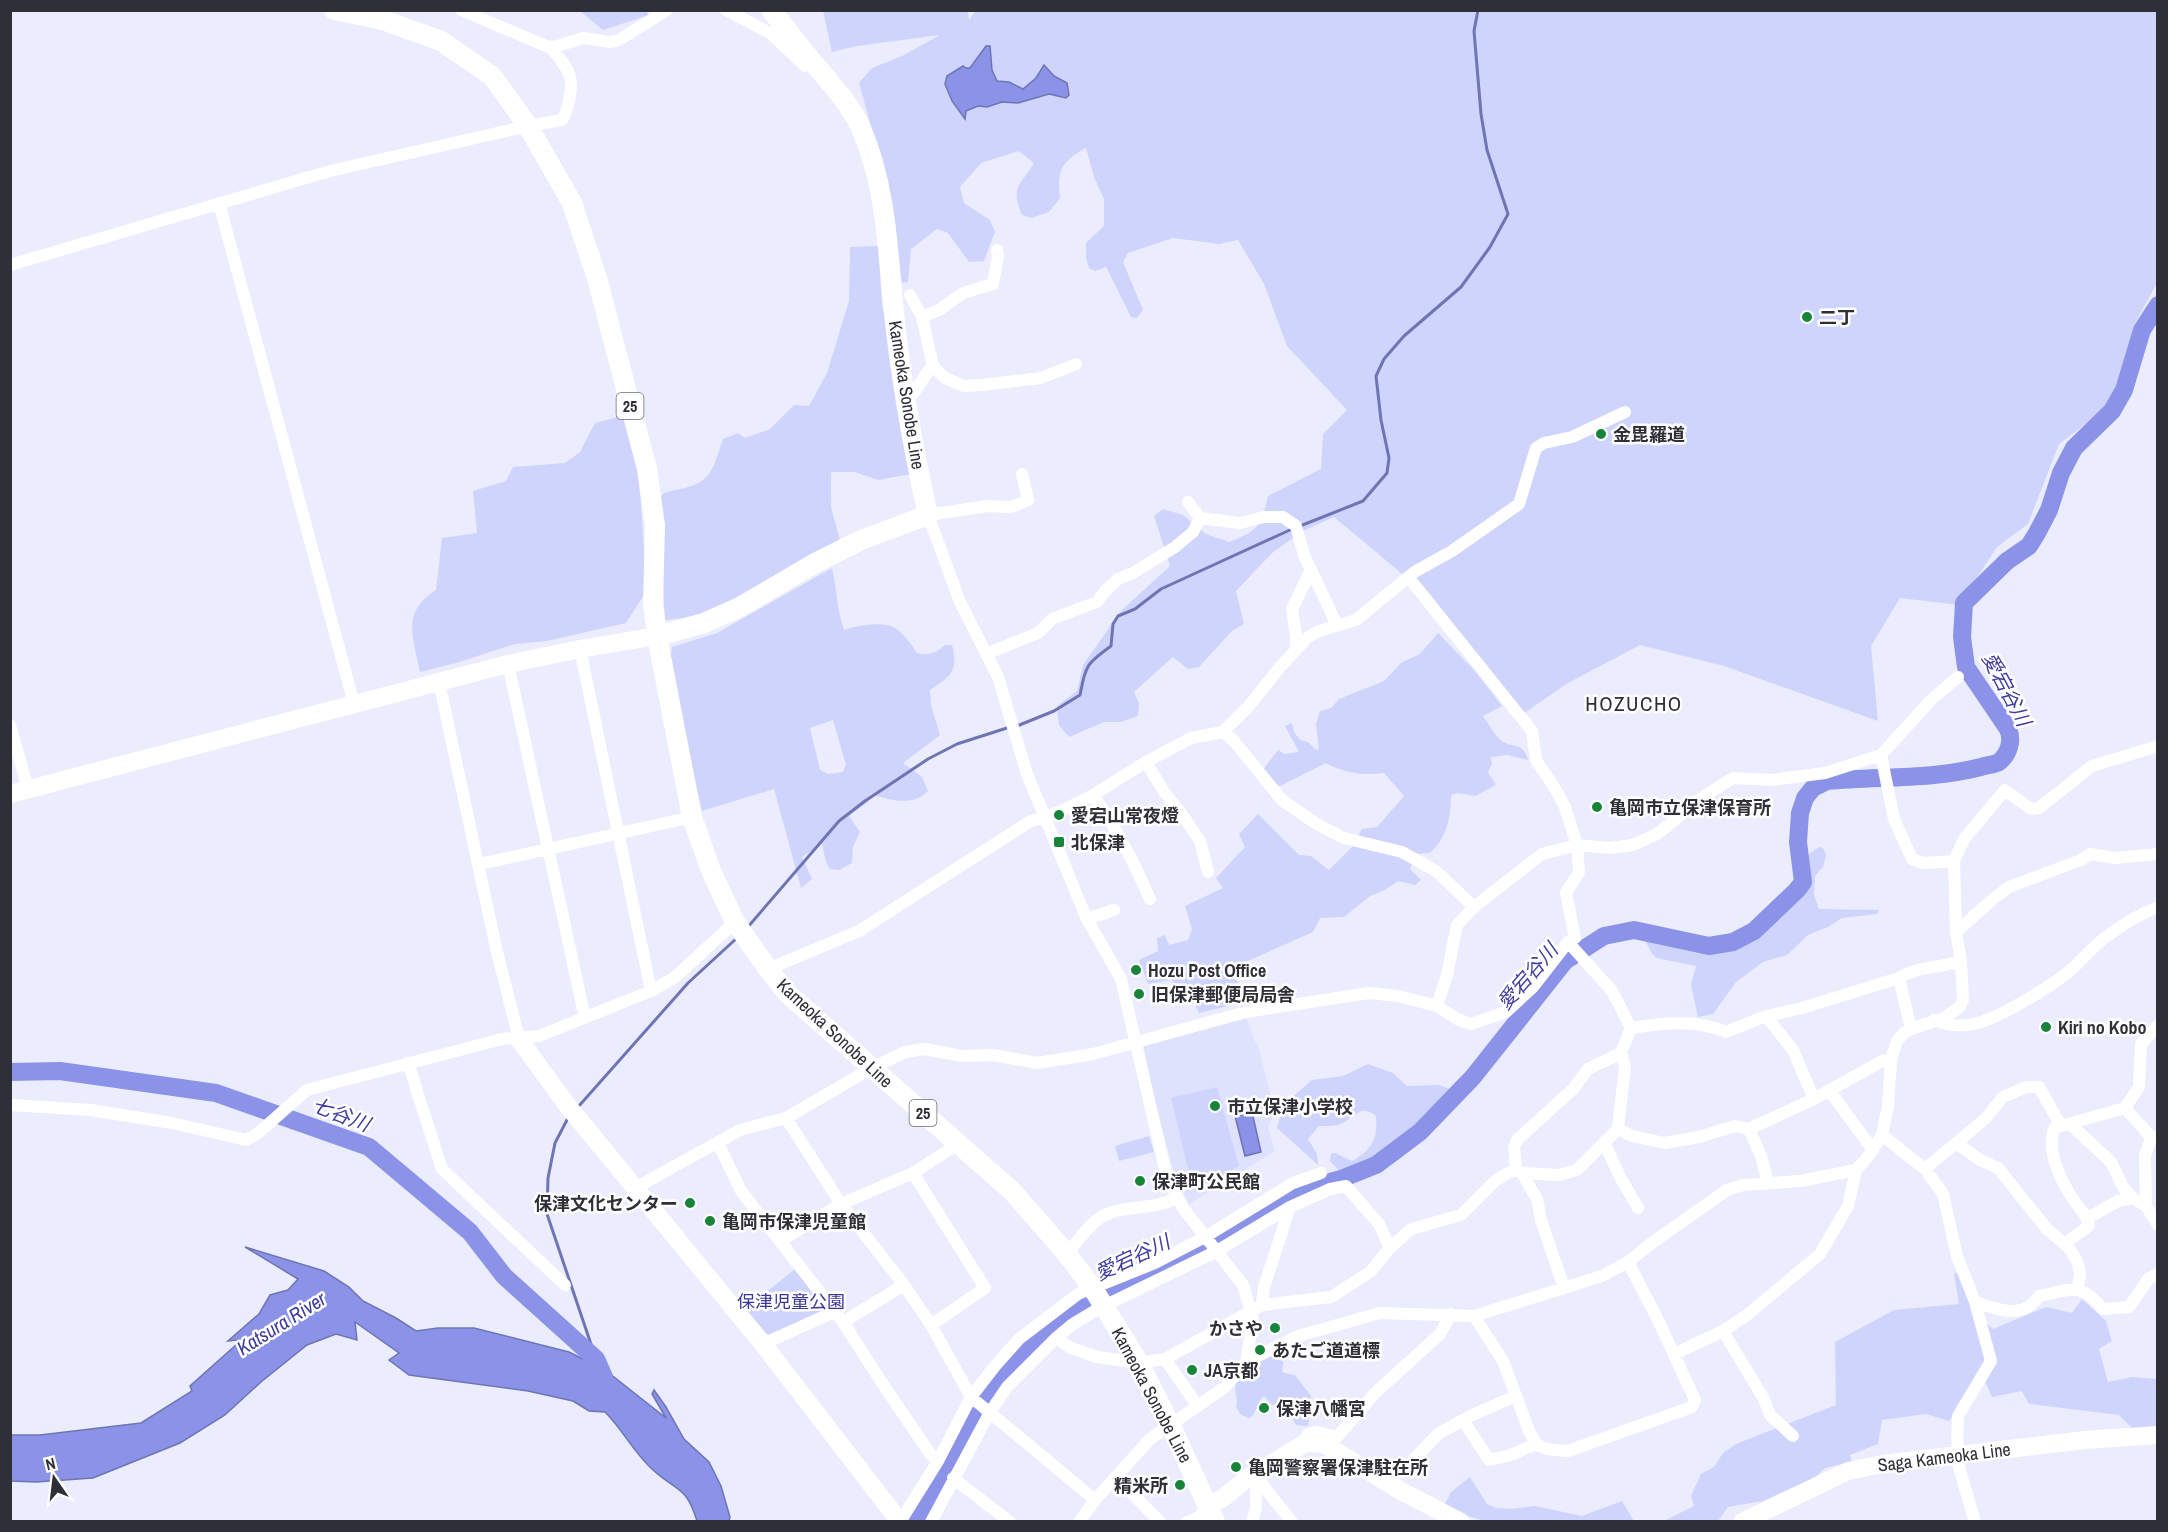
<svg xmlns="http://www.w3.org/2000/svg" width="2168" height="1532" viewBox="0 0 2168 1532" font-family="'Archivo Narrow','Noto Sans JP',sans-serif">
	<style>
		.built { fill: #dee2fd }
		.green { fill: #ced4fc; fill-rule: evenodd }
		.water { fill: #8b93e8; stroke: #6f75b3; stroke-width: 1.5 }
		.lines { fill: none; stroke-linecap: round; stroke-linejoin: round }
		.stream { stroke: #6f75b3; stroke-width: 3 }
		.river { stroke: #8b93e8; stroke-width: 18 }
		.street { stroke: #fff; stroke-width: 12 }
		.secondary { stroke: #fff; stroke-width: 18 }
		.primary { stroke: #fff; stroke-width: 20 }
		.poi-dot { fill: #17843a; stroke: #fff; stroke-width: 2 }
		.labels { text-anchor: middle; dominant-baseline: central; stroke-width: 5; stroke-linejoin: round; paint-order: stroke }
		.shield { fill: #fff; stroke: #6d6d73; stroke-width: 1.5 }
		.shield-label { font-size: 16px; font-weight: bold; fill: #2e2f37 }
		.poi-label { font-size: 18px; font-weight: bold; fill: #2e2f37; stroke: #fff; text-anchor: start }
		.street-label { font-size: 18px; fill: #2e2f37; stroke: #fff }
		.park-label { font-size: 18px; fill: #3a3799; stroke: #fff }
		.water-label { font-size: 20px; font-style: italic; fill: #3e3c9e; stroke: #fff }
		.quarter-label { font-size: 21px; letter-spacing: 1.5px; fill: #2e2f37; stroke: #fff }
	</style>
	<rect width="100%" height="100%" fill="#ebedfe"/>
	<!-- built -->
	<path class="built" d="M1246 1016 1255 1043 1258 1045 1275 1113 1268 1127 1275 1151 1189 1204 1174 1172 1154 1098 1143 1042Z"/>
	<!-- green -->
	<path class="green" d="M976 10 2157 11V283L2134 325 2117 387 2105 409 2059 444 2028 524 1997 547 1959 605 1900 598 1871 646 1878 721 1724 666 1640 645 1568 683 1523 714 1431 598 1334 517 1301 532 1272 553 1236 591 1244 624 1232 631 1199 667 1188 669 1173 657 1134 692 1139 703 1138 716 1121 722H1104L1069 737 1059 725 1057 706 1077 691 1083 665 1120 612 1170 566 1154 516 1163 509 1183 515 1206 534 1229 542C1258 531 1261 527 1268 496L1321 469 1323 434 1347 410 1287 346 1264 284 1238 240 1219 244 1173 238 1128 253 1123 262 1143 310 1137 318 1131 317 1106 267 1095 271 1089 268 1086 258V243L1104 226V199L1094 177 1086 148C1061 162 1057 170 1060 198L1049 212 1031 218 1022 215C1010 185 1020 187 1034 163L1019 151 981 163 960 187 964 203 990 220 995 232 984 261 969 262 948 233 937 229 911 249 908 282 902 283 871 126 859 83 872 68 902 56 940 35 857 46 832 52 823 11H968L969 20Z
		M580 11H646L649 15 603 30Z
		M878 246 882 304 896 371 911 474 878 480 855 472H831V507L840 540 747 597 697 617 665 620 658 498C665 491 671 491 680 489 713 483 713 467 723 439L738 433 745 438 770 429 794 405 809 406 827 373 849 301 850 247Z
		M625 415 638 466 647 590 626 623 547 641 515 644 456 663 420 672C413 637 401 612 436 590L442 538 477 533 473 491 506 481 513 467 565 463 580 452 595 423Z
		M832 568C837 589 837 611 844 630 856 626 878 622 891 626 902 630 911 644 917 653 928 656 937 653 945 645H952C959 670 951 677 930 690L931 705 940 735 903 763 922 777 928 791C913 807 889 800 871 794L868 802 849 816 860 832 853 847 852 863 839 870 830 869 826 862 822 844 802 857 812 879 801 888 774 789 702 811 669 666 672 647 717 633ZM833 720 846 765 843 772 828 774 820 770 810 728Z
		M1438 633 1474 670 1502 706 1483 716C1489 724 1494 735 1502 741 1513 749 1523 741 1528 760L1507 755 1491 757 1492 764 1488 772 1496 785 1475 796 1458 793 1451 795C1451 816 1447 838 1430 853L1416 854 1410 869 1421 880 1415 885 1398 881 1385 890 1370 896 1344 917 1320 918 1313 932 1232 968 1241 990 1262 983 1266 997 1199 1013 1190 994 1176 991 1172 980 1148 984 1139 960 1158 951 1157 938 1165 935 1169 945 1188 940 1192 929 1185 906 1223 888 1216 878 1245 847 1239 834 1258 814 1299 855 1311 856 1329 870 1352 847 1362 829 1377 827 1404 796 1384 773C1364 776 1344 773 1326 763L1278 787 1262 771 1278 750 1285 754 1299 752 1285 726 1292 723 1294 732 1300 740 1308 742 1316 750 1319 749 1316 724 1320 711 1331 708 1339 699 1384 681 1401 663 1420 654Z
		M1819 847 1823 848 1826 855 1823 867 1815 876 1814 895 1819 909 1879 910 1877 914 1842 918 1828 927 1808 935 1787 955 1763 962 1736 982 1713 1014 1698 1017 1691 985 1696 966 1656 958 1651 952 1642 934 1645 928 1650 926 1667 935 1690 936 1696 940 1715 942 1720 951H1724L1785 908 1806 881 1809 854Z
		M1368 1064 1393 1073 1407 1086 1439 1085 1450 1089 1394 1147 1361 1166 1342 1174 1330 1161 1331 1154 1335 1153 1352 1161C1372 1150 1378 1139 1376 1116 1359 1102 1354 1120 1338 1125 1333 1126 1325 1126 1319 1126L1308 1139 1317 1154 1318 1165 1277 1128 1284 1104 1312 1080 1343 1076Z
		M1217 1087 1239 1166 1193 1190 1171 1098Z
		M1149 1136 1154 1152 1119 1161 1115 1146Z
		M795 1269 823 1305 822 1311 771 1335 765 1333 745 1309Z
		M1960 1271 1973 1312 1993 1329 2046 1307 2072 1313 2082 1299 2106 1321 2112 1341 2099 1349 2108 1382 2132 1377 2157 1379V1429H2133L2119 1415 2029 1404 2022 1391 1992 1397 1981 1372 1949 1421 1926 1414 1882 1420 1878 1444 1850 1455 1852 1462 1825 1468 1814 1478 1763 1501 1728 1507 1718 1521 1662 1522 1694 1506 1691 1496 1701 1474 1714 1467 1723 1453 1736 1444 1836 1405 1835 1342 1894 1310 1959 1304 1954 1274Z
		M1282 1351 1284 1358 1282 1371 1284 1373 1295 1375 1311 1396C1308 1406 1310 1416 1308 1426L1296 1425 1292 1418 1294 1411 1287 1401 1272 1405 1264 1396C1256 1402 1257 1413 1250 1418L1241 1415 1236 1407C1239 1397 1233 1392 1236 1384 1239 1372 1271 1355 1282 1351Z
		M1470 1477 1487 1504 1496 1508 1511 1509 1535 1506 1582 1516 1622 1501 1634 1521H1486L1455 1513 1444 1506 1451 1492Z"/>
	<!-- water -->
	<path class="water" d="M986 46H990L992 70 997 81 1009 82 1023 89 1036 78 1044 65 1054 76 1067 83 1069 95 1066 98 1049 94 1018 103 1002 102 987 107 978 106 966 111 965 119 952 101 945 84 947 76 963 66 966 68H970Z
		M1252 1112 1261 1152 1245 1156 1235 1116Z
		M245 1247 324 1271 349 1287 363 1301 396 1318 416 1331 438 1328H474L569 1352 583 1359 584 1357 545 1322V1315L576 1339 609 1373 666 1418 652 1394 654 1390 666 1407 684 1439 709 1462 721 1486 730 1517 729 1521H697C686 1485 677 1492 653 1470 634 1453 623 1430 605 1412L589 1411 573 1401 528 1391 409 1375 389 1360 399 1353 355 1322 357 1340 336 1334 307 1345 261 1382 225 1415 180 1443 93 1478 36 1482 11 1481V1435H40L141 1423 192 1391 190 1386 237 1344 236 1340 228 1341 259 1314 270 1295 288 1290 298 1279Z"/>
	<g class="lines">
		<!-- stream -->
		<path class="stream" d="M1300 526 1363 501 1387 473 1389 458 1381 420 1376 376 1384 359 1404 336 1461 287 1490 247 1508 214 1487 150 1481 114 1474 31 1478 10
			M1017 726 1054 711 1080 695C1086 665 1086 664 1111 646L1113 624 1118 616 1135 609 1161 589 1292 529
			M747 928 839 821 865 801 928 759 957 744 1010 727
			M578 1107 688 983 738 937
			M568 1118 555 1143 548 1178 547 1214 596 1359"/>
		<!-- river -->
		<path class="river" d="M10 1072 60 1071 216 1093 369 1147 470 1232 504 1276 596 1359 604 1377
			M917 1522 977 1414 993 1389 1049 1328 1081 1305 1114 1292 1175 1263 1296 1192 1341 1179 1376 1165 1420 1132 1473 1077 1565 961 1604 936 1634 930 1709 946 1733 942 1754 931 1797 890 1803 882 1798 842 1800 813 1805 798 1813 788 1827 781C1878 776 1931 780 1981 767 1986 765 1994 765 1999 762 2009 754 2013 740 2008 729L1966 667 1962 637 1964 603 2007 561 2029 546 2037 533 2049 510 2061 473 2074 448 2112 411 2124 390 2142 330 2158 305"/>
		<!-- street -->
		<path class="street" d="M726 10 770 33 805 66
			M551 48 583 38 610 42 619 40 667 10
			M219 203 354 704
			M10 265 330 171 528 126 562 120C568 111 573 88 570 77 567 66 558 56 551 48L461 10
			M910 295 922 317 933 366 945 378 964 386 982 385 1041 378 1076 364
			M922 317 939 310 963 293 993 284 998 256 997 250
			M906 401C918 392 922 376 933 366
			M1022 474 1028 500 1011 507 988 506 928 515 960 602 998 677 1027 774 1086 917 1121 979 1167 1178 1183 1208 1243 1285 1253 1319 1246 1362 1241 1369 1225 1387 1150 1439 1095 1500 1079 1522
			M1188 502 1200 518 1240 523 1264 517H1283L1296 526 1304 555 1337 625
			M580 649 651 991
			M1296 650V636L1292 609 1311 570
			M986 654 1038 633 1052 619 1097 602 1104 592 1118 579 1133 573 1175 547 1193 532 1200 518
			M508 664 585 1018
			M439 682 496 948 519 1039
			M10 725 28 789
			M1223 732 1233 740 1282 800 1315 823 1344 838 1402 852 1436 871 1474 907
			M1881 755 1894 819 1912 859 1923 863 1954 861
			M1146 762 1164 792 1181 813 1200 841 1208 872
			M1093 795C1116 828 1134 862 1150 899
			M480 864 692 817
			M1087 919 1114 910
			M1956 932 1993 899 2009 887 2081 860 2090 854 2115 858 2158 854
			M768 969 859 931 1029 822 1059 812 1093 795 1146 762 1191 738 1223 732 1249 706 1280 667 1308 637 1319 631 1356 620 1416 571 1452 551 1519 504 1536 448 1544 443 1572 437 1625 412
			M1899 978C1918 966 1940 968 1961 961
			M1437 1006 1447 975 1457 925 1474 907 1542 854 1577 845 1610 848 1633 845 1657 834 1703 797 1733 778 1771 780 1825 773 1881 755 1931 700 1958 677
			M1766 1016 1793 1050 1814 1099
			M1934 1020C1969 1035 1998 1016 2028 999 2043 990 2060 980 2073 968 2085 957 2096 943 2110 934 2125 923 2140 914 2158 907
			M1631 1028C1661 1023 1697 1019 1726 1032L1766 1016 1802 1008 1899 978 1911 1029
			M408 1063 442 1169 565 1285
			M1829 1090 1873 1150
			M10 1105 91 1110 172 1123 246 1140 257 1134 307 1090 502 1039 539 1036 651 991 674 978 735 922
			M2125 1108 2151 1137H2158
			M786 1118 841 1204 904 1285 931 1325 971 1397 1095 1500
			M2070 1124 2111 1162 2123 1187 2133 1198 2146 1206 2158 1225
			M2061 1126 2055 1127C2045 1150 2061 1182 2075 1202 2081 1210 2088 1216 2089 1226L2064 1244
			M1618 1129 1625 1066 1621 1053
			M1749 1129 1761 1156 1768 1182
			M1882 1135 1925 1169 1943 1194 1957 1256 1975 1302C1999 1309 2022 1321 2039 1296 2071 1290 2080 1281 2103 1309L2129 1307 2149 1278 2158 1274
			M1604 1142 1620 1177 1638 1208
			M718 1143 741 1191 843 1322 882 1383 931 1455 938 1461
			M1956 1143 1980 1160 1998 1168 2047 1229 2070 1249 2077 1261 2080 1273 2078 1288
			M1516 1169 1522 1173 1559 1175 1577 1170 1618 1129 1632 1136 1664 1143 1699 1137 1735 1126 1749 1129 1814 1099 1882 1061 1891 1060
			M1516 1169 1514 1147 1517 1140 1574 1088 1588 1069 1621 1053 1631 1028 1612 991 1568 942
			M1925 1169 1985 1119 2003 1097 2026 1087H2039L2061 1126 2125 1108 2139 1087 2141 1044 2158 1025
			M913 1173 985 1288 931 1325
			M1522 1173 1537 1199 1541 1220 1564 1288
			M635 1188 740 1130 786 1118 872 1068 905 1052 925 1049 962 1056 993 1055 1037 1063 1093 1054 1246 1012 1369 993 1398 996 1437 1006 1457 1019 1471 1024 1506 1012 1533 987 1568 942 1575 938 1566 893 1579 872 1577 845 1565 807 1556 790 1536 760 1532 731 1409 578
			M2146 1206 2145 1156 2151 1137
			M2088 1218 2118 1201 2133 1198
			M780 1241 841 1204 913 1173 958 1144
			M1067 1254C1077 1242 1089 1224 1103 1216 1125 1204 1153 1211 1176 1198
			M1975 1302 1991 1361 1958 1416 1957 1455 1959 1467 1975 1522
			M1262 1305 1264 1287 1290 1207 1330 1189 1346 1186 1379 1224 1390 1248
			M1474 1316 1503 1361 1529 1431 1536 1444 1546 1449 1568 1451 1692 1407 1695 1400 1658 1320 1628 1262
			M843 1322 904 1285
			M1723 1331 1764 1399 1770 1415 1793 1436
			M1056 1338 1071 1348 1097 1357 1139 1363 1165 1359 1262 1305 1331 1297 1370 1272 1390 1248 1411 1229 1461 1215 1496 1180 1516 1169
			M763 1344 834 1312
			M1674 1354 1723 1331 1747 1315 1820 1254 1848 1206 1856 1170
			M1165 1359 1197 1405
			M1246 1362 1298 1336 1380 1313 1474 1316 1564 1288 1602 1276 1628 1262 1649 1245 1727 1190 1743 1185 1800 1181 1856 1170 1867 1158 1882 1135 1888 1106 1891 1060 1897 1041 1904 1033 1911 1029 1944 1018 1954 1011 1960 1007 1963 1000 1961 961 1956 932 1954 861 1964 839 2005 790 2031 809 2039 808 2092 766 2158 746
			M1463 1420 1489 1460 1511 1455 1536 1444
			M1305 1443 1308 1434 1317 1432 1337 1437 1375 1393 1440 1334 1451 1314
			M1414 1459 1438 1434 1472 1415 1516 1396
			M1256 1473C1263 1489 1281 1507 1292 1522
			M953 1478 1010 1522
			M1117 1478 1160 1522
			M900 1522 938 1461 971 1397 995 1366 1019 1339 1078 1294 1155 1263 1205 1237 1293 1183 1321 1173
			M931 1522 990 1412 1007 1387 1056 1338 1073 1324 1098 1309 1217 1251 1290 1207
			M1187 1522 1198 1518 1208 1506
			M1252 1522 1256 1509V1477"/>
		<!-- secondary -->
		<path class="secondary" d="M10 794 508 664 580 649 657 636
			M519 1039 567 1105 763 1344 900 1522
			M1208 1506 1223 1498 1245 1480 1305 1443 1324 1444 1401 1491 1461 1522
			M1742 1522 1848 1471 1883 1464 2085 1440 2158 1435"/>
		<!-- primary -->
		<path class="primary" d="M334 10 383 20 441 41 492 76 528 126 572 203 597 278 647 469 655 525 653 604 657 636 692 817 711 871 735 922 768 969 788 994 1012 1191 1067 1254 1092 1287 1139 1363 1171 1426 1215 1522
			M657 636 704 623 740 607 815 563 861 540 928 515C913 448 901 381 894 313 888 250 886 184 860 126 849 103 833 86 817 67 801 49 787 29 771 10"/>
	</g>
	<!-- markers -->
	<g class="poi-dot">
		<circle cx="1807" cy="317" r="6"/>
		<circle cx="1601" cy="434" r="6"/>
		<circle cx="1597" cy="807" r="6"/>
		<circle cx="1059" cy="815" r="6"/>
		<rect x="1053" y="836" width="12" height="12" rx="3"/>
		<circle cx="1136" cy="970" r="6"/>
		<circle cx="1139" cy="994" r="6"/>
		<circle cx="2046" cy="1027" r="6"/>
		<circle cx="1215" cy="1106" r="6"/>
		<circle cx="1140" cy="1181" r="6"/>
		<circle cx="690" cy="1203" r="6"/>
		<circle cx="710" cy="1221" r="6"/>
		<circle cx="1275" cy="1328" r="6"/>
		<circle cx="1260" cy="1350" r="6"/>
		<circle cx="1192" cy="1370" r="6"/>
		<circle cx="1264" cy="1408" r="6"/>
		<circle cx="1236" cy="1467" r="6"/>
		<circle cx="1180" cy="1485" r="6"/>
	</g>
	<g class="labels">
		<!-- shield labels -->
		<g class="shield">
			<rect x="616.5" y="393" width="27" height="26" rx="4.5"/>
			<rect x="909.5" y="1100" width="27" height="26" rx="4.5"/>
		</g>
		<g class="shield-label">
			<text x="630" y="406">25</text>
			<text x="923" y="1113">25</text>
		</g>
		<!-- poi labels -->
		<g class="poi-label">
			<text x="1819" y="317">二丁</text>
			<text x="1613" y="434">金毘羅道</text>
			<text x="1609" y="807">亀岡市立保津保育所</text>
			<text x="1071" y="815">愛宕山常夜燈</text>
			<text x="1071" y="842">北保津</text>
			<text x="1148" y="970">Hozu Post Office</text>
			<text x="1151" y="994">旧保津郵便局局舎</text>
			<text x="2058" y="1027">Kiri no Kobo</text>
			<text x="1227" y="1106">市立保津小学校</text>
			<text x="1152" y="1181">保津町公民館</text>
			<text x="678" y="1203" text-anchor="end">保津文化センター</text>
			<text x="722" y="1221">亀岡市保津児童館</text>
			<text x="1263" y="1328" text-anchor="end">かさや</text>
			<text x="1272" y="1350">あたご道道標</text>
			<text x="1204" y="1370">JA京都</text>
			<text x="1276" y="1408">保津八幡宮</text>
			<text x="1248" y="1467">亀岡警察署保津駐在所</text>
			<text x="1168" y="1485" text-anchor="end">精米所</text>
		</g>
		<!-- street labels -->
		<g class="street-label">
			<text transform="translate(907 395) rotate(81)">Kameoka Sonobe Line</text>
			<text transform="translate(835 1033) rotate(43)">Kameoka Sonobe Line</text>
			<text transform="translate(1152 1395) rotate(62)">Kameoka Sonobe Line</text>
			<text transform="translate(1944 1457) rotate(-7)">Saga Kameoka Line</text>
		</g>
		<!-- park labels -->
		<g class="park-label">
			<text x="791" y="1301">保津児童公園</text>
		</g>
		<!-- water labels -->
		<g class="water-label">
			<text transform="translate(2007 689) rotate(62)">愛宕谷川</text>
			<text transform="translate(1527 976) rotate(-49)">愛宕谷川</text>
			<text transform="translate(341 1114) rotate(21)">七谷川</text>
			<text transform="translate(1132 1257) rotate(-25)">愛宕谷川</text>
			<text transform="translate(281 1323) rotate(-32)">Katsura River</text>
		</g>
		<!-- quarter labels -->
		<g class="quarter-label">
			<text x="1634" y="703">HOZUCHO</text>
		</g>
	</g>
	<!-- border -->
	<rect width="2168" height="1532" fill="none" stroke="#2e2f37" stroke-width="24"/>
	<!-- north arrow -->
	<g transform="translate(54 1478) rotate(346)" stroke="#ffffff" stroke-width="4.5" paint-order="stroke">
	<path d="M0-4.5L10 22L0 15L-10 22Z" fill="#2e2f37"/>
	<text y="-9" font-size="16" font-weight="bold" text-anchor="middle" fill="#2e2f37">N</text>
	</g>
</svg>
